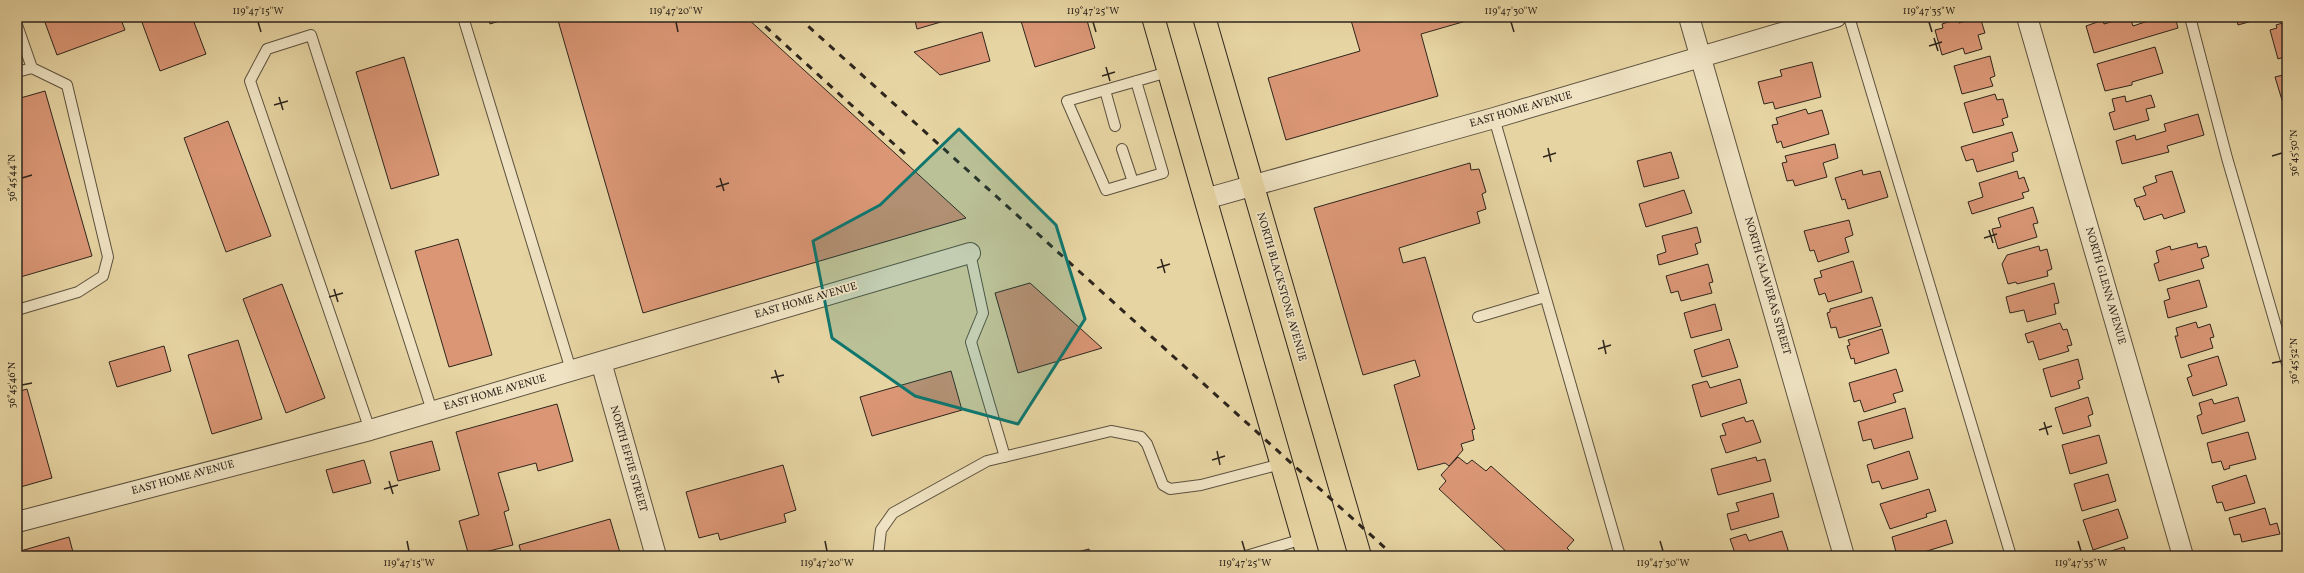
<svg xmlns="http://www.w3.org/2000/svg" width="2304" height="573" viewBox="0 0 2304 573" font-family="Vollkorn,serif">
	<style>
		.building { fill: #da9675; stroke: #2e251c }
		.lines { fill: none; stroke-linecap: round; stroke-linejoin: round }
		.service-casing { stroke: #5c513e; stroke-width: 12 }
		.minor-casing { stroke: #5c513e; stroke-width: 22 }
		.primary-casing { stroke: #2e251c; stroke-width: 24 }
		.service { stroke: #efe3c3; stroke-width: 10 }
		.minor { stroke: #efe3c3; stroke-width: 20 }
		.primary { stroke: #e6d4a2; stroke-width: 22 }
		.rail { stroke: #2e251c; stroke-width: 3; stroke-dasharray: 7 7; stroke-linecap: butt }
		.marked { fill: #0f766e; fill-opacity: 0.2; stroke: #0f766e; stroke-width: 3; stroke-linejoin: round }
		.ticks { fill: none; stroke: #2e251c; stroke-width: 1.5 }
		.labels { text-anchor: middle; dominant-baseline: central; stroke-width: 3.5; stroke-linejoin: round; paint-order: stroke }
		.street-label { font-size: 11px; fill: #2e251c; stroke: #efe3c3 }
		.neatline { fill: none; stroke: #2e251c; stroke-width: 1.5 }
		.ticks-label { font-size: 10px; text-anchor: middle; fill: #2e251c }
	</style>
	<rect width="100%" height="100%" fill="#e6d4a2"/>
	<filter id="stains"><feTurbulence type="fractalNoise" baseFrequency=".005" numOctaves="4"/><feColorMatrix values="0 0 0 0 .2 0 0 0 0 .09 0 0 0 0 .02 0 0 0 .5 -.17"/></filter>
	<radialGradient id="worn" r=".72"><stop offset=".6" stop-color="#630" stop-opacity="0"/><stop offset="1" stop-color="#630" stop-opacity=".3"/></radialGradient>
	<!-- building -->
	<path class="building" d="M43 17H120L125 30 57 55Z
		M140 17H192L206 54 160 71Z
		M488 17H512L490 24Z
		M557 17H746L966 218 643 313Z
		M914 17H958L917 29Z
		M1035 17H1086L1095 48 1035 67 1021 21Z
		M1350 17H1472L1473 19 1421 34 1438 96 1286 140 1268 78 1360 51Z
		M1980 17 1985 33 1978 35 1982 49 1965 54 1963 48 1942 55 1935 30 1943 28 1942 24 1958 19 1959 23Z
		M2127 17H2130L2133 26 2151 20 2150 17H2175L2178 28 2094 53 2086 26 2103 20 2104 24Z
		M2236 17H2266L2238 25Z
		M2286 22 2287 56 2278 59 2270 30 2277 28 2276 25Z
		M982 32 990 61 940 75 914 52Z
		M2155 47 2163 73 2132 82V85L2105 91 2097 64Z
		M1990 56 1995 76 1990 78 1993 86 1962 94 1954 66Z
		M404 57 439 175 391 189 356 72Z
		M1812 62 1821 97 1775 109 1773 102 1764 104 1758 82 1782 76 1780 70Z
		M2287 74V109L2285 110 2275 77Z
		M45 91 92 256 17 278V99Z
		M1995 94 1997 100 2003 99 2008 117 2002 119 2004 125 1973 133 1964 103Z
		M2151 95 2155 107 2146 109 2149 120 2114 130 2109 113 2115 111 2112 99 2125 96 2126 102Z
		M1806 109 1808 114 1822 110 1829 134 1783 148 1781 141 1777 143 1772 125 1778 124 1776 118Z
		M2198 114 2204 135 2167 146 2169 152 2122 164 2116 141 2135 135 2136 140 2166 131 2164 124Z
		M228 121 271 236 226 252 184 138Z
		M2012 132 2018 151 2012 153 2014 161 1977 172 1973 159 1966 161 1961 147Z
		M1835 144 1838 158 1823 163 1827 177 1795 186 1793 180 1787 181 1782 163 1787 162 1785 156Z
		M1671 152 1679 178 1644 187 1637 161Z
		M1470 163 1471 170 1479 169 1486 192 1482 194 1486 209 1477 212 1480 223 1399 248 1403 263 1425 257 1475 429 1472 430 1474 440 1461 444 1463 450 1449 466 1445 463 1418 470 1394 385 1420 376 1415 360 1363 375 1314 208Z
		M1862 170 1863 175 1880 171 1888 197 1848 209 1845 199 1842 200 1835 178Z
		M2017 171 2019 179 2024 177 2029 191 2022 193 2024 198 1972 214 1968 202 1983 197 1979 183Z
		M2172 171 2185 212 2164 219 2162 214 2144 220 2139 206 2137 207 2134 199 2146 195 2143 187 2157 182 2155 176Z
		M1684 190 1692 213 1646 227 1639 204Z
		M2033 207 2038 223 2033 224 2037 237 1998 249 1992 229 2001 227 1998 218Z
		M1849 220 1853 235 1845 238 1849 252 1818 262 1814 250 1810 251 1804 231Z
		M1697 227 1701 242 1695 244 1698 254 1659 265 1657 255 1666 252 1662 236Z
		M458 239 492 355 449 367 415 251Z
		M2197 243 2198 248 2206 246 2209 256 2201 259 2204 268 2159 281 2154 264 2159 262 2156 251 2170 246 2171 250Z
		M2039 246 2040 251 2047 249 2052 269 2047 271 2048 276 2017 284 2016 282 2008 284 2002 264 2007 255Z
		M1853 261 1862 292 1828 302 1825 293 1819 295 1814 279 1822 277 1820 271Z
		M1708 264 1713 282 1709 283 1712 293 1681 301 1678 291 1671 293 1666 276Z
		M2199 280 2207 307 2168 318 2164 301 2170 299 2167 289Z
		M1030 283 1102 348 1018 373 995 293Z
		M2054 283 2059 303 2054 304 2056 314 2027 322 2024 310 2010 313 2006 297Z
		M282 284 325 398 286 413 243 299Z
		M1872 297 1881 326 1839 338 1836 327 1831 328 1827 313 1830 312V309Z
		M1715 304 1722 330 1691 338 1684 313Z
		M2196 322 2198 328 2210 324 2214 337 2210 338 2213 348 2181 358 2175 336H2178L2176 328Z
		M2060 323 2063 330 2067 329 2072 345 2067 346 2069 351 2039 360 2033 341 2028 343 2025 334Z
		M1882 329 1889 353 1855 364 1854 358 1851 359 1847 346 1850 345 1848 340Z
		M1729 339 1738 367 1702 377 1694 350Z
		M238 340 262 419 212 434 188 355Z
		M164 346 171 371 117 387 109 362Z
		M2218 356 2227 385 2193 396 2187 378 2192 376 2188 365Z
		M2078 359 2083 379 2078 381 2080 388 2051 397 2043 369Z
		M1896 369 1903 391 1893 394 1896 402 1864 412 1860 400 1854 402 1849 383Z
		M951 371 962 410 872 436 860 397Z
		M1740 379 1747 403 1701 417 1692 385 1707 381 1710 388Z
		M27 389 52 478 17 488V392Z
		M2088 397 2093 414 2088 416 2091 426 2063 434 2055 408Z
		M2238 397 2245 421 2202 434 2197 416 2202 414 2199 403 2212 399 2214 404Z
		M557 404 573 461 538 471 536 463 498 473 509 510 504 512 513 545 469 556 459 521 479 515 456 432Z
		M1905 408 1913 438 1874 449 1871 439 1863 441 1858 422Z
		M1744 417 1746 422 1753 420 1761 442 1726 453 1720 436 1726 435 1722 424Z
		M2248 432 2256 459 2229 466 2230 468 2224 470 2221 461 2212 463 2207 443Z
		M2099 435 2107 463 2070 474 2062 445Z
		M432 441 440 470 398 481 390 452Z
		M1909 451 1918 479 1882 489 1879 481 1872 483 1867 465Z
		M1458 457 1467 464 1472 460 1486 471 1491 466 1574 540 1567 548 1574 555 1511 556 1439 489 1446 481 1441 475Z
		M1756 457 1757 461 1765 459 1771 481 1718 495 1711 469Z
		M364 460 371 483 333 493 326 470Z
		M783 465 796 510 784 514 786 522 720 540 718 533 699 538 686 492Z
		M2108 474 2116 501 2082 511 2074 484Z
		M2246 475 2255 503 2225 511 2222 502 2217 503 2212 486Z
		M1929 489 1936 511 1926 514 1927 517 1890 529 1880 504Z
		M1773 493 1779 517 1731 530 1727 514 1739 511 1736 503Z
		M2265 508 2270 525 2277 523 2280 534 2242 542 2240 534 2234 535 2229 518Z
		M2118 509 2128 538 2093 550 2083 520Z
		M610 519 621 556H522L519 545Z
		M1946 520 1953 543 1911 556H1901L1900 551 1896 552 1892 537Z
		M1782 531 1790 556H1736L1730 539 1746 534 1749 541Z
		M69 537 74 556H17V552Z
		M2124 547 2127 556H2102L2109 554 2108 552Z
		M1089 549 1091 556H1064L1081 551Z
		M1980 551 1982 556H1963Z"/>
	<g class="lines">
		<!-- service casing -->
		<g class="service-casing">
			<path id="service" d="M463 17 571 370
				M1849 17 2011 556
				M2190 17 2227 158 2287 364
				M17 25 32 68
				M17 72 32 68 67 85 108 257 103 276 78 292 17 310
				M1136 81 1163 173 1106 190 1067 101 1168 72
				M1105 90 1115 126
				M1494 118 1620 556
				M1122 149 1133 182
				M970 253 983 313 971 342 1005 457
				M1478 317 1545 297
				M370 430 250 81 267 49 311 35 432 411
				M878 556 881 530 893 513 987 461 1111 431 1141 437 1147 444 1163 485 1170 489 1201 485 1281 464
				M1246 556 1303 539"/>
		</g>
		<!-- minor casing -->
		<g class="minor-casing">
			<path id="minor" d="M1689 17 1844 556
				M2027 17 2183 556
				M1205 199 1494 118 1836 17
				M601 362 656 556
				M17 522 370 430 970 253"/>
		</g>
		<!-- primary casing -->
		<g class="primary-casing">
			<path id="primary" d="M1153 17 1308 556
				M1204 17 1360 556"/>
		</g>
		<!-- service -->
		<use href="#service" class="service"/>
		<!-- minor -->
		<use href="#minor" class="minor"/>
		<!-- primary -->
		<use href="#primary" class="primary"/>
		<!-- rail -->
		<path class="rail" d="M755 17 906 155
			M798 17 1394 556"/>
	</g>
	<!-- marked area -->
	<path class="marked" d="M959 129 1056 225 1085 319 1018 424 915 396 832 338 813 241 880 205Z"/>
	<!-- ticks -->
	<path class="ticks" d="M258 22 261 32M676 22 678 32M1093 22 1096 32M1511 22 1514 32M1929 22 1932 32M1934 38 1938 51M1929 46 1942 42M1106 67 1110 81M1102 76 1115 72M279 97 283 110M274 105 288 101M1548 148 1551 162M2272 156 2282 153M1543 157 1556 153M22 178 32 175M720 178 724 191M716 187 729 183M1989 230 1993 243M1984 238 1997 234M1161 259 1165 273M1157 268 1170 264M334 289 338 302M329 297 343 293M1603 340 1606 354M1598 349 1611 345M2272 363 2282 361M775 370 779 383M771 378 784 375M22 385 32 383M2044 422 2048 435M2039 430 2052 426M1217 451 1220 465M1212 460 1225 456M389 481 393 494M384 489 398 485M407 541 409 551M825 541 827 551M1242 541 1245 551M1660 541 1663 551M2078 541 2081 551"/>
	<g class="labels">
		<!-- street labels -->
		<g class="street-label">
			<text transform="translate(1521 110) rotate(-16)">EAST HOME AVENUE</text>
			<text transform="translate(1767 286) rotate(74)">NORTH CALAVERAS STREET</text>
			<text transform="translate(2105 286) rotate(74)">NORTH GLENN AVENUE</text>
			<text transform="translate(1281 287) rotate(74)">NORTH BLACKSTONE AVENUE</text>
			<text transform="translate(806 301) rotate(-16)">EAST HOME AVENUE</text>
			<text transform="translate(495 393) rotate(-16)">EAST HOME AVENUE</text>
			<text transform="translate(628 459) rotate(74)">NORTH EFFIE STREET</text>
			<text transform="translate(183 478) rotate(-15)">EAST HOME AVENUE</text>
		</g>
	</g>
	<!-- margin -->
	<rect width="2304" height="573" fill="none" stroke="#e6d4a2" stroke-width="44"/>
	<rect x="22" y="22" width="2260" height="529" class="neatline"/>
	<g class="ticks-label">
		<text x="258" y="14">119°47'15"W</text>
		<text x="676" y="14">119°47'20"W</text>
		<text x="1093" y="14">119°47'25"W</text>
		<text x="1511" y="14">119°47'30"W</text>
		<text x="1929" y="14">119°47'35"W</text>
		<text transform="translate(2293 153) rotate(-90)" y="4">36°45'50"N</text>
		<text transform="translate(11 178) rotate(-90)" y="4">36°45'44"N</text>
		<text transform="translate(2293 361) rotate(-90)" y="4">36°45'52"N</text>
		<text transform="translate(11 385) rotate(-90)" y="4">36°45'46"N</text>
		<text x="409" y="566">119°47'15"W</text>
		<text x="827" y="566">119°47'20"W</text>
		<text x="1245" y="566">119°47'25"W</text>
		<text x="1663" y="566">119°47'30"W</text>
		<text x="2081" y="566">119°47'35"W</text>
	</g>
	<rect width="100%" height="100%" filter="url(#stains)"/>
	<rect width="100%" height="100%" fill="url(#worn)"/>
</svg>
